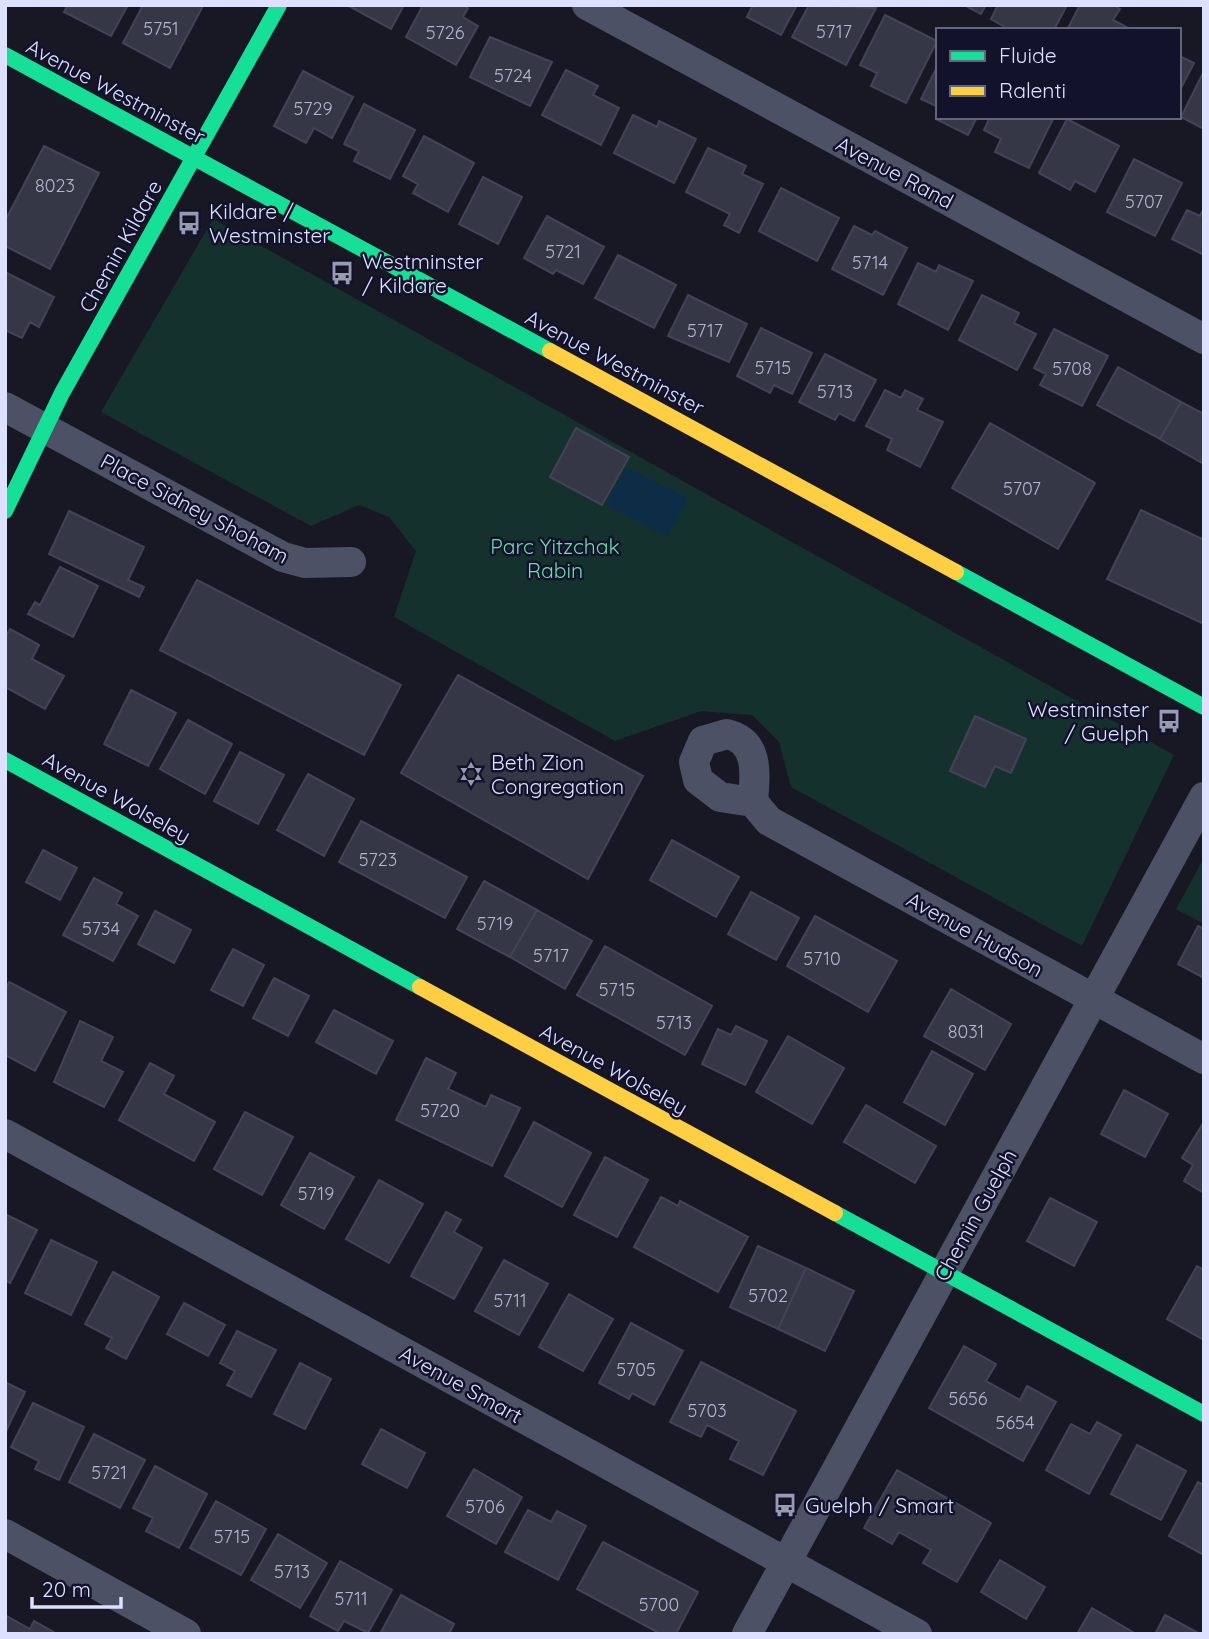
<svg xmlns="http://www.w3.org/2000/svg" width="1209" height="1639" viewBox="0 0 1209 1639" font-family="Quicksand,sans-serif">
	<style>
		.green { fill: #15312d }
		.water { fill: #0d2d47 }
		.building { fill: #363746; stroke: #434358; stroke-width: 2 }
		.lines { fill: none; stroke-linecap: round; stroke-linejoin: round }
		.street { stroke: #4d5166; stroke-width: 30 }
		.fast { stroke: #16e098; stroke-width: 16 }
		.slow { stroke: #ffcf43; stroke-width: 16 }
		.labels { text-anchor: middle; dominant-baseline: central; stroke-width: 5; stroke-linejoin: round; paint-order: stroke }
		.number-label { font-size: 18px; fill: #b3b6d0 }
		.street-label { font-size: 21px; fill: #dde0fe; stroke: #12122b }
		.poi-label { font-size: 21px; fill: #dde0fe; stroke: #12122b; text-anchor: start }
		.park-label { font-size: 21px; fill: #68dfaa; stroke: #12122b }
	</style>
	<rect width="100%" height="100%" fill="#181825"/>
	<!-- green -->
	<path class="green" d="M213 219 1174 755 1082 946 791 787 779 742 752 715 701 711 615 741 394 617 416 551 389 517 359 505 311 526 101 412Z
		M1204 858V924L1176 909Z"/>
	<!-- water -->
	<path class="water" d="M626 467 688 498 668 537 606 505Z"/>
	<!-- building -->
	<path class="building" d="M68 5H128L111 36 64 12Z
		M143 5 203 6 170 68 123 43Z
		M347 5H404L391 29Z
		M423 5H463L468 8 463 17 478 26 456 65 406 37Z
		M750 5H797L781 35 747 17 752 7Z
		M809 5 876 8 846 65 792 37Z
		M964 5H986L981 14Z
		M998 5H1067L1054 30H1010L991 19Z
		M1080 5H1114L1120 9 1113 20 1132 30H1067Z
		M885 15 937 41 906 103 871 86 877 73 860 65Z
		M490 37 552 62 530 106 470 77Z
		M1179 56 1194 63 1179 92Z
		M938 65V107L921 99Z
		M566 70 598 86 593 95 619 108 601 145 542 115Z
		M303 71 353 97 332 138 314 128 306 143 274 126Z
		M1204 71V129L1181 117Z
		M364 104 415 130 390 179 354 161 359 151 344 144Z
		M633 115 657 127 659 121 696 139 674 183 614 153Z
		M938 116V117H977L968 135 936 119Z
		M990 117H1054L1029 168 995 152 1001 139 984 130Z
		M1067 119 1119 146 1095 192 1075 181 1070 190 1039 173Z
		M424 136 474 163 448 212 413 193 418 184 403 176Z
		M44 146 99 173 50 269 5 246V221Z
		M708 148 746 166 742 174 763 184 739 233 724 225 730 214 686 192Z
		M1134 159 1182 183 1155 236 1107 212Z
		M483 177 522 197 498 244 459 224Z
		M781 188 839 218 817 261 759 231Z
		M1204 208V255L1172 239 1187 210 1200 216Z
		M547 216 604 247 583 284 556 270 553 274 524 258Z
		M854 226 872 235 875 231 907 248 883 295 832 269Z
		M618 255 676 285 654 328 595 298Z
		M918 263 936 272 939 265 973 281 948 330 898 304Z
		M5 272 54 297 39 327 30 322 22 338 5 330Z
		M688 295 747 324 729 362 668 336Z
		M982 295 1019 313 1014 323 1036 334 1017 370 959 340Z
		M761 328 812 353 792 394 774 385 770 393 737 376Z
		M1054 329 1108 356 1082 406 1040 385 1046 374 1034 368Z
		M825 354 876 380 854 421 839 413 835 420 799 402Z
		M1118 367 1181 402 1160 439 1097 405Z
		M885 390 901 398 905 390 923 399 917 410 943 422 920 467 887 450 892 439 866 426Z
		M1181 402 1204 414V464L1160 439Z
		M990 423 1095 483 1058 549 952 488Z
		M576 428 629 457 602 505 550 477Z
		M1141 510 1204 540V624L1107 579Z
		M69 511 144 547 128 580 144 587 139 597 49 554Z
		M60 567 98 586 73 637 28 614 35 602 40 605Z
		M197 580 401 685 364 755 160 650Z
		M10 629 39 645 32 659 64 676 45 709 5 687V638Z
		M458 675 643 776 588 879 401 773Z
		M131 690 176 713 148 766 104 744Z
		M975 716 1026 739 1011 773 995 766 985 787 950 771Z
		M188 720 232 744 205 794 160 769Z
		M240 752 284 775 258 824 214 801Z
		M308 774 354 799 324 856 277 830Z
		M361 821 467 877 445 918 339 862Z
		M672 840 739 877 716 917 650 880Z
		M43 850 77 868 60 900 26 882Z
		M94 878 122 893 116 904 138 916 113 961 63 935Z
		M484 881 537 910 510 957 457 929Z
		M751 892 799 918 776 960 728 934Z
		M537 910 592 941 565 989 510 957Z
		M155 911 191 930 174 963 138 944Z
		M815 916 897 961 868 1012 787 966Z
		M1198 926 1204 929V978L1178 964Z
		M605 946 712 1006 685 1055 577 995Z
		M233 949 264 965 243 1006 211 990Z
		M274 978 309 996 288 1036 253 1018Z
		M9 982 66 1012 35 1071 5 1055V990Z
		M951 989 1011 1024 985 1070 924 1036Z
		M334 1010 393 1041 376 1074 316 1042Z
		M80 1021 113 1037 101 1061 123 1072 104 1107 54 1082Z
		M736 1026 767 1041 745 1085 702 1064 718 1029 731 1035Z
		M788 1036 844 1068 812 1124 756 1092Z
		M932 1051 973 1074 945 1125 904 1102Z
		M426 1058 456 1073 448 1089 486 1107 491 1095 520 1108 492 1166 396 1120Z
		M150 1063 174 1076 164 1094 215 1122 194 1161 119 1120Z
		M1124 1090 1168 1114 1145 1157 1101 1134Z
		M866 1105 936 1146 915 1183 844 1142Z
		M245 1112 293 1137 262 1195 214 1169Z
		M534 1122 591 1153 562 1207 505 1176Z
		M1202 1125 1204 1126V1193L1184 1181 1193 1165 1182 1158Z
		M310 1153 354 1177 324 1229 281 1205Z
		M605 1157 648 1180 617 1237 574 1215Z
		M379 1180 423 1204 389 1263 346 1239Z
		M661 1197 678 1206 680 1201 748 1237 718 1292 634 1247Z
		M1050 1198 1097 1222 1074 1266 1027 1241Z
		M446 1212 461 1220 454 1232 482 1248 454 1299 411 1276Z
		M5 1214 37 1230 10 1283 5 1280Z
		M51 1240 97 1262 71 1315 25 1293Z
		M758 1246 806 1268 778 1329 730 1307Z
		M504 1260 548 1284 519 1335 475 1311Z
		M1197 1266 1204 1270V1340L1167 1319Z
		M806 1268 854 1291 825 1351 778 1329Z
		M113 1272 159 1297 126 1359 106 1348 112 1338 85 1324Z
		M569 1294 613 1319 583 1371 539 1347Z
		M184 1303 225 1325 208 1356 167 1334Z
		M631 1323 683 1351 654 1405 632 1393 629 1399 599 1383Z
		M237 1331 276 1350 251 1397 227 1385 235 1371 220 1363Z
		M964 1346 996 1364 986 1381 1020 1400 1027 1386 1056 1402 1023 1461 929 1408Z
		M701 1362 796 1411 763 1475 730 1459 739 1441 707 1425 701 1437 670 1422Z
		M300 1363 331 1379 305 1429 274 1414Z
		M5 1382 25 1392 5 1433Z
		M33 1403 84 1427 59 1480 35 1469 39 1461 11 1447Z
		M1097 1422 1121 1435 1089 1494 1046 1470 1071 1424 1090 1434Z
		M381 1429 425 1453 407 1488 362 1464Z
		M94 1434 145 1460 120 1508 69 1482Z
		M1137 1445 1186 1471 1161 1520 1111 1494Z
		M155 1466 207 1494 179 1548 146 1531 153 1518 133 1508Z
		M474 1469 522 1497 496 1544 447 1516Z
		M897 1470 991 1523 957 1582 923 1563 931 1550 899 1532 892 1544 864 1528Z
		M1198 1482 1204 1485V1555L1169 1536Z
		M216 1501 266 1529 241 1575 190 1548Z
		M528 1510 551 1522 557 1511 586 1526 558 1580 505 1552Z
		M278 1534 327 1563 300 1608 251 1580Z
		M603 1542 698 1592 676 1634H661L577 1589Z
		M1000 1560 1045 1587 1026 1619 981 1592Z
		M340 1561 392 1590 368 1633 344 1621 338 1631 310 1616Z
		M401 1595 454 1624 449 1634H380Z
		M1092 1608 1136 1634H1077Z
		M5 1615 30 1629 34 1621 57 1634H5Z
		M1165 1615 1200 1634H1155Z"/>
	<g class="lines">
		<!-- street -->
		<path class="street" d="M587 5 1204 339
			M5 407 283 557 305 563 351 562
			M753 802 720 797 698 780 694 762 703 741 727 734C760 742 755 775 753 802L769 821 1204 1059
			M5 1134 917 1634
			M5 1534 186 1634
			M747 1634 1204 797"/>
		<!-- fast -->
		<path class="fast" d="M5 55 550 351
			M5 511 62 393 279 5
			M956 572 1204 707
			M5 760 420 987
			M835 1213 1204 1414"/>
		<!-- slow -->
		<path class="slow" d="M550 351 956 572
			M420 987 835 1213"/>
	</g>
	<!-- icons -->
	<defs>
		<g id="bus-bare" transform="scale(1.89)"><path d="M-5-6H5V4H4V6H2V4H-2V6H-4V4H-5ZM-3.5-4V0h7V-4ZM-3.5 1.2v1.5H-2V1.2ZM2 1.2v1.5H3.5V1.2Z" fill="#989ab2" stroke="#12122b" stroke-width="2.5" paint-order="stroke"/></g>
		<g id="synagogue-bare" transform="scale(1.89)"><path d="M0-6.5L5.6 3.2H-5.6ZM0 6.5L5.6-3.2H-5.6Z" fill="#989ab2" stroke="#12122b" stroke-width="2.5" paint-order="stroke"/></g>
	</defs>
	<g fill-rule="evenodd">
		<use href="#bus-bare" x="189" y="223"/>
		<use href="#bus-bare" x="342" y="273"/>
		<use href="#bus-bare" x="1169" y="721"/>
		<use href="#synagogue-bare" x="471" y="774"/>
		<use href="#bus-bare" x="785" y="1505"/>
	</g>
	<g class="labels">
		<!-- number labels -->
		<g class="number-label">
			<text x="161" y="28">5751</text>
			<text x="834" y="31">5717</text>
			<text x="445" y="32">5726</text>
			<text x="513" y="75">5724</text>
			<text x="313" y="108">5729</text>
			<text x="55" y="185">8023</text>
			<text x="1144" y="201">5707</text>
			<text x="563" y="251">5721</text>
			<text x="870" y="262">5714</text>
			<text x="705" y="330">5717</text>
			<text x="773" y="367">5715</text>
			<text x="1072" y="368">5708</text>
			<text x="835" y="391">5713</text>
			<text x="1022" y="488">5707</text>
			<text x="378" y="859">5723</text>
			<text x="495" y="923">5719</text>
			<text x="101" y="928">5734</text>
			<text x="551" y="955">5717</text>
			<text x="822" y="958">5710</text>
			<text x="617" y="989">5715</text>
			<text x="674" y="1022">5713</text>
			<text x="966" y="1031">8031</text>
			<text x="440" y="1110">5720</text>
			<text x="316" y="1193">5719</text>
			<text x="768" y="1295">5702</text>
			<text x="510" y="1300">5711</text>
			<text x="636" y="1369">5705</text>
			<text x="968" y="1398">5656</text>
			<text x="707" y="1410">5703</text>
			<text x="1015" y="1422">5654</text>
			<text x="109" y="1472">5721</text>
			<text x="485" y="1506">5706</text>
			<text x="232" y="1536">5715</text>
			<text x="292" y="1571">5713</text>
			<text x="351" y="1598">5711</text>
			<text x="659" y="1604">5700</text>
		</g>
		<!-- street labels -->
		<g class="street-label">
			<text transform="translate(116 91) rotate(28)">Avenue Westminster</text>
			<text transform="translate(895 172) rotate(28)">Avenue Rand</text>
			<text transform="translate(120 246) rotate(-61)">Chemin Kildare</text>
			<text transform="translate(615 362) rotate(28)">Avenue Westminster</text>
			<text transform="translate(195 508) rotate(28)">Place Sidney Shoham</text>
			<text transform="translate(117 797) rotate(29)">Avenue Wolseley</text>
			<text transform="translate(975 934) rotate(29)">Avenue Hudson</text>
			<text transform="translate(614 1069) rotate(29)">Avenue Wolseley</text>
			<text transform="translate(975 1215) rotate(-61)">Chemin Guelph</text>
			<text transform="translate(461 1384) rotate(29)">Avenue Smart</text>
		</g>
		<!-- poi labels -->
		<g class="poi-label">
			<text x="209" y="211">Kildare /<tspan x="209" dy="24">Westminster</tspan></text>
			<text x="362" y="261">Westminster<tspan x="362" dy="24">/ Kildare</tspan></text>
			<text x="1149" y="709" text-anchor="end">Westminster<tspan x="1149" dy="24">/ Guelph</tspan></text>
			<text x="491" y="762">Beth Zion<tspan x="491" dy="24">Congregation</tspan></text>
			<text x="805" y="1505">Guelph / Smart</text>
		</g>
		<!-- park labels -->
		<g class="park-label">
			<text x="555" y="546">Parc Yitzchak<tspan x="555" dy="24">Rabin</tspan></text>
		</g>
	</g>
	<!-- border -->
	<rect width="1209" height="1639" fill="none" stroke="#dde0fe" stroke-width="14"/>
	<!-- legend -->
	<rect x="936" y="28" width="245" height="91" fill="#12122b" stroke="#63647f" stroke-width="2"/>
	<rect x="950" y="51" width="35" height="10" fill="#16e098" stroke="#63647f" stroke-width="2"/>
	<text x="999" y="63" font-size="21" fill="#dde0fe">Fluide</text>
	<rect x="950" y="86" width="35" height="10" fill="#ffcf43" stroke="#63647f" stroke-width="2"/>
	<text x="999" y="98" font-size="21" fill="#dde0fe">Ralenti</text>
	<!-- scale -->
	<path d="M32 1597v10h89v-10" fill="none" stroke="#dde0fe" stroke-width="3.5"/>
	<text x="42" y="1597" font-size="21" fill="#dde0fe" stroke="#12122b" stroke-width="5" paint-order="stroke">20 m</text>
</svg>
